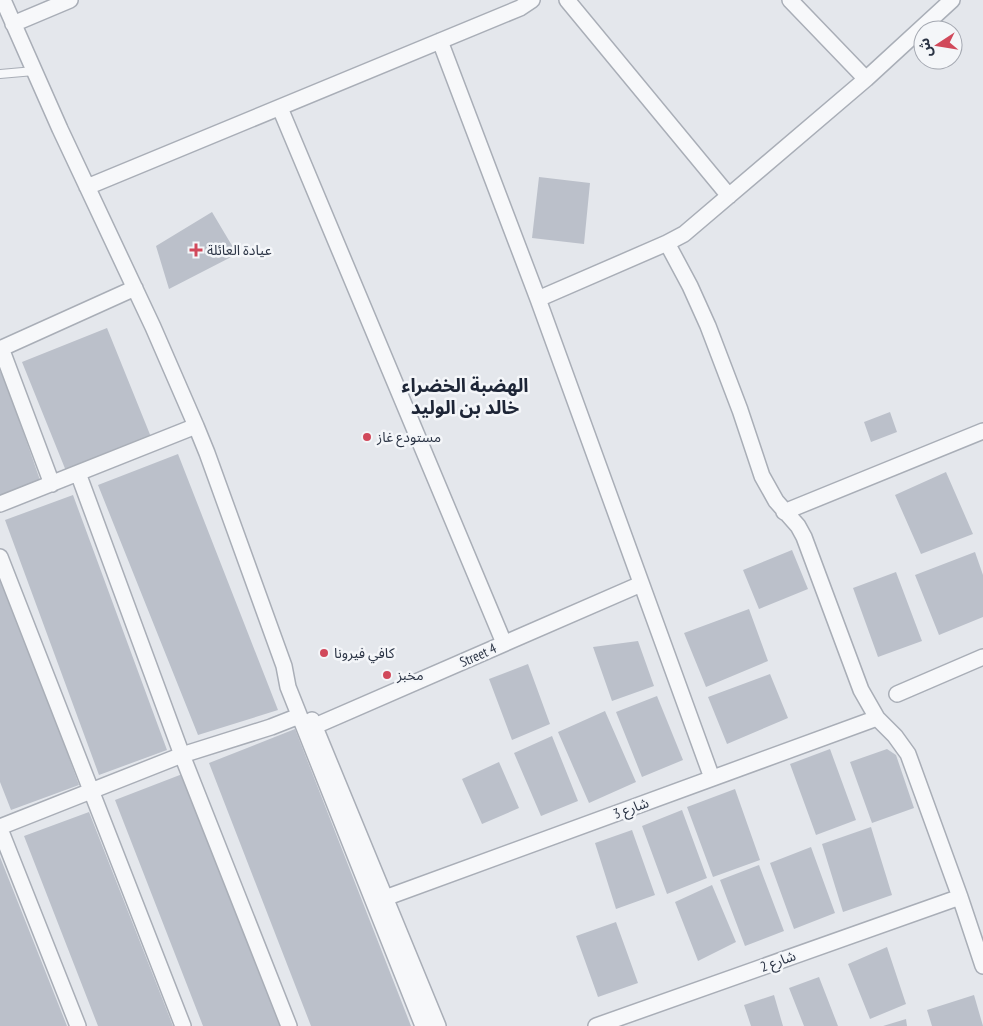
<svg xmlns="http://www.w3.org/2000/svg" width="983" height="1026" viewBox="0 0 983 1026" font-family="'PT Sans Narrow','Noto Sans Arabic',sans-serif">
	<style>
		.building { fill: #bbc0ca }
		.lines { fill: none; stroke-linecap: round; stroke-linejoin: round }
		.lane-casing { stroke: #a9aeb7; stroke-width: 10 }
		.street-casing { stroke: #a9aeb7; stroke-width: 18 }
		.lane { stroke: #f7f8fa; stroke-width: 8 }
		.street { stroke: #f7f8fa; stroke-width: 15 }
		.poi-dot { fill: #d1495b; stroke: #f4f6f9; stroke-width: 2 }
		.labels { text-anchor: middle; dominant-baseline: central; stroke-width: 5; stroke-linejoin: round; paint-order: stroke }
		.poi-label { font-size: 14px; fill: #2b3445; stroke: #f4f6f9; text-anchor: start }
		.street-label { font-size: 14px; fill: #2b3445; stroke: #f4f6f9 }
		.district-label { font-size: 19px; font-weight: bold; fill: #1d2536; stroke: #f4f6f9 }
	</style>
	<rect width="100%" height="100%" fill="#e4e7ec"/>
	<!-- building -->
	<path class="building" d="M539 177 590 183 584 244 532 238Z
		M212 212 237 254 169 289 156 246Z
		M107 328 151 437 66 471 22 362Z
		M2 371 40 480 0 495V372Z
		M890 412 897 432 871 442 864 422Z
		M178 454 278 710 198 735 98 485Z
		M946 472 973 534 921 554 895 495Z
		M73 495 167 750 99 775 5 520Z
		M792 550 808 589 759 609 743 570Z
		M975 552 983 575V617L939 635 915 575Z
		M0 570 79 785 11 810 0 782Z
		M896 572 922 641 878 657 853 588Z
		M749 609 768 661 706 687 684 633Z
		M638 641 654 686 612 701 593 647Z
		M528 664 550 724 512 740 489 679Z
		M770 674 788 718 727 744 708 697Z
		M657 696 683 760 642 777 616 712Z
		M605 711 636 782 589 803 558 732Z
		M295 729 411 1026H311L209 763Z
		M552 736 578 801 541 816 514 753Z
		M830 749 856 820 816 835 790 764Z
		M887 749 896 755 914 808 872 823 850 762Z
		M499 762 519 808 482 824 462 779Z
		M185 773 283 1026H203L115 800Z
		M735 789 760 860 713 877 687 807Z
		M682 810 707 878 667 894 642 826Z
		M89 812 173 1026H98L24 836Z
		M871 827 892 895 843 912 822 844Z
		M632 830 655 895 616 909 595 843Z
		M811 847 835 913 794 929 770 863Z
		M0 857 67 1026H0Z
		M759 865 784 931 745 946 720 880Z
		M712 885 736 942 698 961 675 902Z
		M616 922 638 983 598 997 576 936Z
		M887 947 906 1004 870 1019 848 964Z
		M819 977 838 1026H804L789 988Z
		M774 995 783 1026H751L744 1005Z
		M974 995 983 1026H932L927 1010Z
		M906 1019 907 1026H883Z"/>
	<g class="lines">
		<!-- lane casing -->
		<g class="lane-casing">
			<path id="lane" d="M0 74 34 71"/>
		</g>
		<!-- street casing -->
		<g class="street-casing">
			<path id="street" d="M3 0 60 129 153 327 196 426 207 453 284 666 288 687 423 1026
				M567 0 729 196
				M790 0 866 79
				M13 24 70 0
				M440 41 538 299 712 778
				M280 108 504 643
				M87 187 520 8 532 0
				M667 243 690 286 708 326 740 410 762 476 776 501 798 526 804 537 861 690 877 718 895 736 908 754 960 897 983 966
				M538 299 667 243 684 234 866 79 952 0
				M1 348 52 484
				M0 349 135 288
				M78 473 182 755 289 1026
				M0 504 196 426
				M784 512 983 431
				M0 557 183 1026
				M897 694 983 657
				M312 720 438 1026
				M315 726 641 584
				M0 827 182 755 271 727 299 716
				M0 829 78 1026
				M385 898 877 718
				M596 1026 960 897"/>
		</g>
		<!-- lane -->
		<use href="#lane" class="lane"/>
		<!-- street -->
		<use href="#street" class="street"/>
	</g>
	<!-- markers -->
	<g class="poi-dot">
		<path d="M193.5 242.5h5v5h5v5h-5v5h-5v-5h-5v-5h5z"/>
		<circle cx="367" cy="437" r="5"/>
		<circle cx="324" cy="653" r="5"/>
		<circle cx="387" cy="675" r="5"/>
	</g>
	<g class="labels">
		<!-- poi labels -->
		<g class="poi-label">
			<text x="207" y="250">عيادة العائلة</text>
			<text x="377" y="437">مستودع غاز</text>
			<text x="334" y="653">كافي فيرونا</text>
			<text x="397" y="675">مخبز</text>
		</g>
		<!-- street labels -->
		<g class="street-label">
			<text transform="translate(478 655) rotate(-24)">Street 4</text>
			<text transform="translate(631 808) rotate(-20)">شارع 3</text>
			<text transform="translate(778 961) rotate(-20)">شارع 2</text>
		</g>
		<!-- district labels -->
		<g class="district-label">
			<text x="465" y="385">الهضبة الخضراء<tspan x="465" dy="22">خالد بن الوليد</tspan></text>
		</g>
	</g>
	<!-- north arrow -->
	<g transform="translate(938 45) rotate(258)"><circle r="24" fill="#f4f6f9" stroke="#a4a8b1"/>
	<path d="M0-4L9 19L0 12L-9 19Z" fill="#d1495b"/>
	<text y="-8" font-size="14" font-weight="bold" text-anchor="middle" fill="#2b3445">ش</text>
	</g>
</svg>
